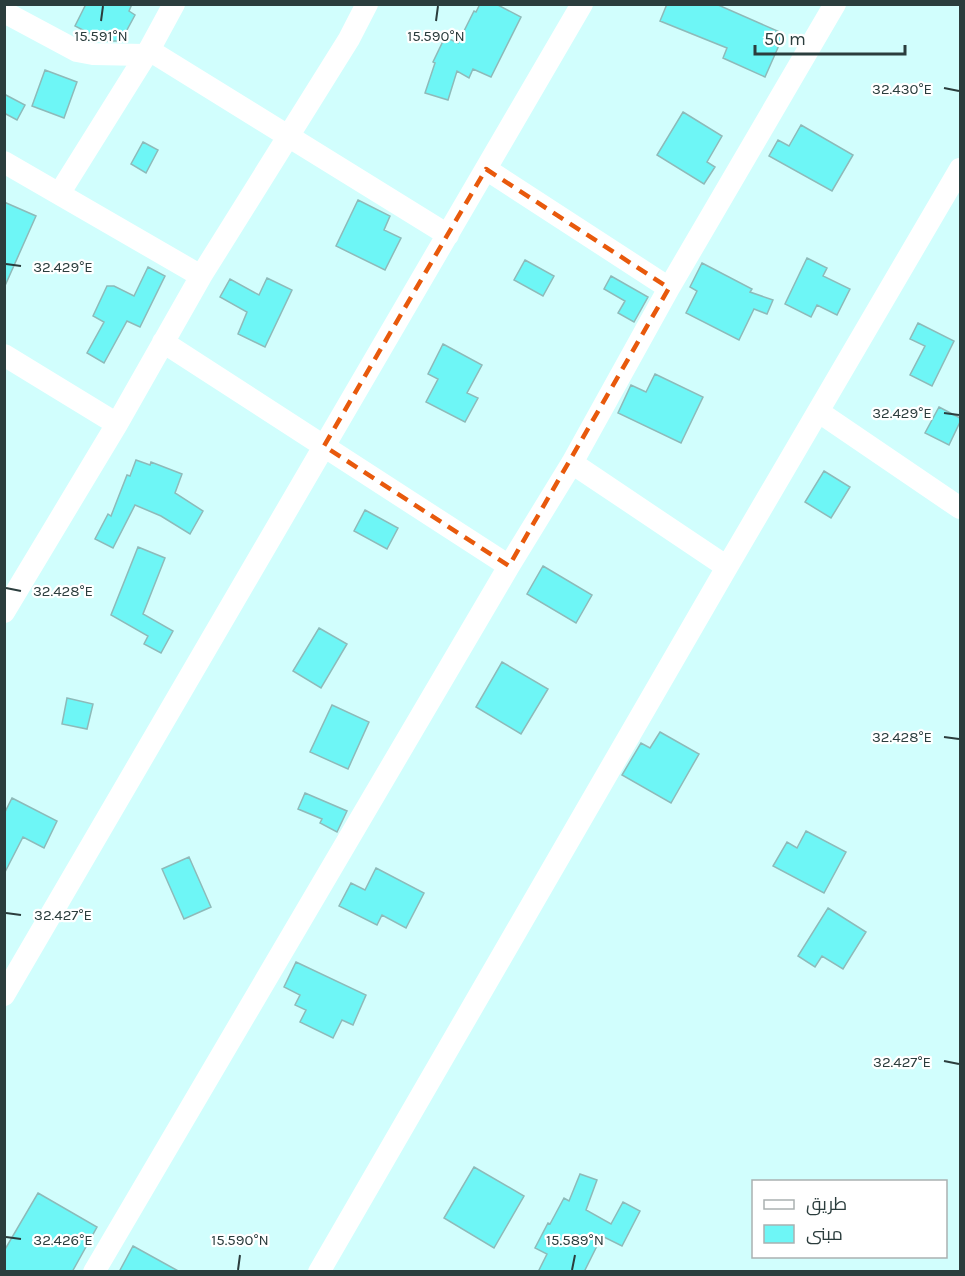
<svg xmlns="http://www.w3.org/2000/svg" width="965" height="1276" viewBox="0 0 965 1276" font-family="Karla,Cairo,sans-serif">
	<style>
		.building { fill: #6ef6f6; stroke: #8ebab9; stroke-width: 1.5 }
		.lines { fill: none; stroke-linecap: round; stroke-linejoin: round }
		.street { stroke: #fff; stroke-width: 22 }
		.marked { fill: none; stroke: #e8590c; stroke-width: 4.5; stroke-dasharray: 12 8; stroke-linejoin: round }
		.ticks { fill: none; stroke: #2b3d3d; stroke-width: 2 }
		.ticks-label { font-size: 15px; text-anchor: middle; fill: #2b3d3d; stroke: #fff; stroke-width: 4.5; stroke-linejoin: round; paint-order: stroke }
	</style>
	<rect width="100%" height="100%" fill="#d1fefd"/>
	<!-- building -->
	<path class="building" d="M86 4H132L129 11 135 15 121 41H104L75 26Z
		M480 4H496L521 17 491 77 473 69 469 78 457 71 448 100 425 93 435 63 433 62 445 37 458 43 474 11 476 12Z
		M667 4H716L784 34 765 77 723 58 727 48 660 21Z
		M45 70 77 82 64 118 32 106Z
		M4 94 25 105 17 120 4 113Z
		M683 112 722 136 707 162 715 167 704 184 657 155Z
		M801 125 853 155 832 191 769 156 778 140 789 146Z
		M143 142 158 150 146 173 131 164Z
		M358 200 390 216 384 230 401 238 385 270 336 246Z
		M4 202 36 216 4 288Z
		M807 258 827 268 823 276 850 289 837 315 817 305 811 317 785 304Z
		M525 260 554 276 543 296 514 280Z
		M702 263 752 289 750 292 773 300 767 314 754 309 739 340 686 313 697 291 690 287Z
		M148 267 165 276 140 327 127 321 104 363 87 353 104 322 93 316 107 286H114L134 296Z
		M611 276 648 297 634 322 618 313 625 301 604 289Z
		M267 278 292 290 265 347 238 334 247 312 220 297 230 279 259 295Z
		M918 323 954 341 932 386 910 375 925 346 910 339Z
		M443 344 482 365 467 393 478 398 465 422 426 402 438 379 428 374Z
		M655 374 703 397 681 443 618 413 631 385 646 392Z
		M939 407 960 418V422L949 445 925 433Z
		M136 460 150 465 151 462 182 474 175 493 203 511 190 534 161 516 135 505 113 548 95 539 108 514 111 516 127 475 130 476Z
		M824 471 850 487 831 518 805 502Z
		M365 510 398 528 387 549 354 531Z
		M138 547 165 558 143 614 173 631 161 653 144 644 148 636 111 615Z
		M543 566 592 595 576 623 527 594Z
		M319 628 347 644 321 688 293 671Z
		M502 662 548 689 521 734 476 707Z
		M67 698 93 704 87 729 62 724Z
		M332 705 369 722 348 769 310 752Z
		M660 732 699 754 671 803 622 775 641 743 650 748Z
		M305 793 347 811 337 832 320 823 322 819 298 809Z
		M12 798 57 821 44 848 23 837 4 874V814Z
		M806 831 846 852 824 893 773 866 787 842 797 848Z
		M189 857 211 907 184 919 162 869Z
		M376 868 424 893 406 928 382 915 377 925 339 906 351 883 365 890Z
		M828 908 866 932 843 969 822 956 815 967 798 956Z
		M296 962 366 995 353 1025 342 1020 333 1038 300 1022 306 1010 295 1005 300 995 284 987Z
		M474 1167 524 1196 494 1248 444 1218Z
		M580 1174 597 1180 586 1210 611 1224 623 1202 640 1211 622 1246 602 1236 584 1272H538L547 1254 535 1248 548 1223 550 1224 564 1198 569 1201Z
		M38 1193 97 1227 72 1272H4V1251Z
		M133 1246 180 1272H119Z"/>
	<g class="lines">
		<!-- street -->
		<path class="street" d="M4 12 77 51 93 54 145 55
			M149 50 448 235
			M4 162 201 276
			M486 169 669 288
			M59 194 149 50 174 4
			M163 342 509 566
			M4 355 117 424
			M819 412 960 508
			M572 463 727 567
			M4 612 117 424 201 276 349 39 367 4
			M4 995 582 4
			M94 1272 509 566 572 463 669 288 835 4
			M319 1272 727 567 960 169"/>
	</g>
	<!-- marked area -->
	<path class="marked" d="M486 169 669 288 509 566 324 446Z"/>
	<!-- ticks -->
	<path class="ticks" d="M101 21 103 6M436 21 438 6M944 88 959 91M6 264 21 266M944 413 959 415M6 588 21 591M944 737 959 739M6 913 21 915M944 1061 959 1064M6 1237 21 1239M238 1270 240 1255M572 1270 575 1255"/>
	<g class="ticks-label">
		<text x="101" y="41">15.591°N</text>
		<text x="436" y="41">15.590°N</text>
		<text x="902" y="94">32.430°E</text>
		<text x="63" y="272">32.429°E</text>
		<text x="902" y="418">32.429°E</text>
		<text x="63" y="596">32.428°E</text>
		<text x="902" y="742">32.428°E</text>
		<text x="63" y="920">32.427°E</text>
		<text x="902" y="1067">32.427°E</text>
		<text x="63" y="1245">32.426°E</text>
		<text x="240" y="1245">15.590°N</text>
		<text x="575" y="1245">15.589°N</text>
	</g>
	<!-- border -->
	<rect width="965" height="1276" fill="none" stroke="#2b3d3d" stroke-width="12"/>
	<!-- legend -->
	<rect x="752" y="1180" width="195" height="78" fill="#ffffff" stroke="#aab1b1" stroke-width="1.5"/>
	<rect x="764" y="1200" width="30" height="9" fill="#ffffff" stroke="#aab1b1" stroke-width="1.5"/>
	<text x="806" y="1210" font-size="18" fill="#2b3d3d">طريق</text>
	<rect x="764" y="1225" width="30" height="18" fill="#6ef6f6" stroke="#aab1b1" stroke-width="1.5"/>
	<text x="806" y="1240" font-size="18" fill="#2b3d3d">مبنى</text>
	<!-- scale -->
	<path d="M755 45v9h150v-9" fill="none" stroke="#2b3d3d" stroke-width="3"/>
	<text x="764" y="45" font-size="18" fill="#2b3d3d" stroke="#ffffff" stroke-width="4.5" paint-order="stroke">50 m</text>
</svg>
